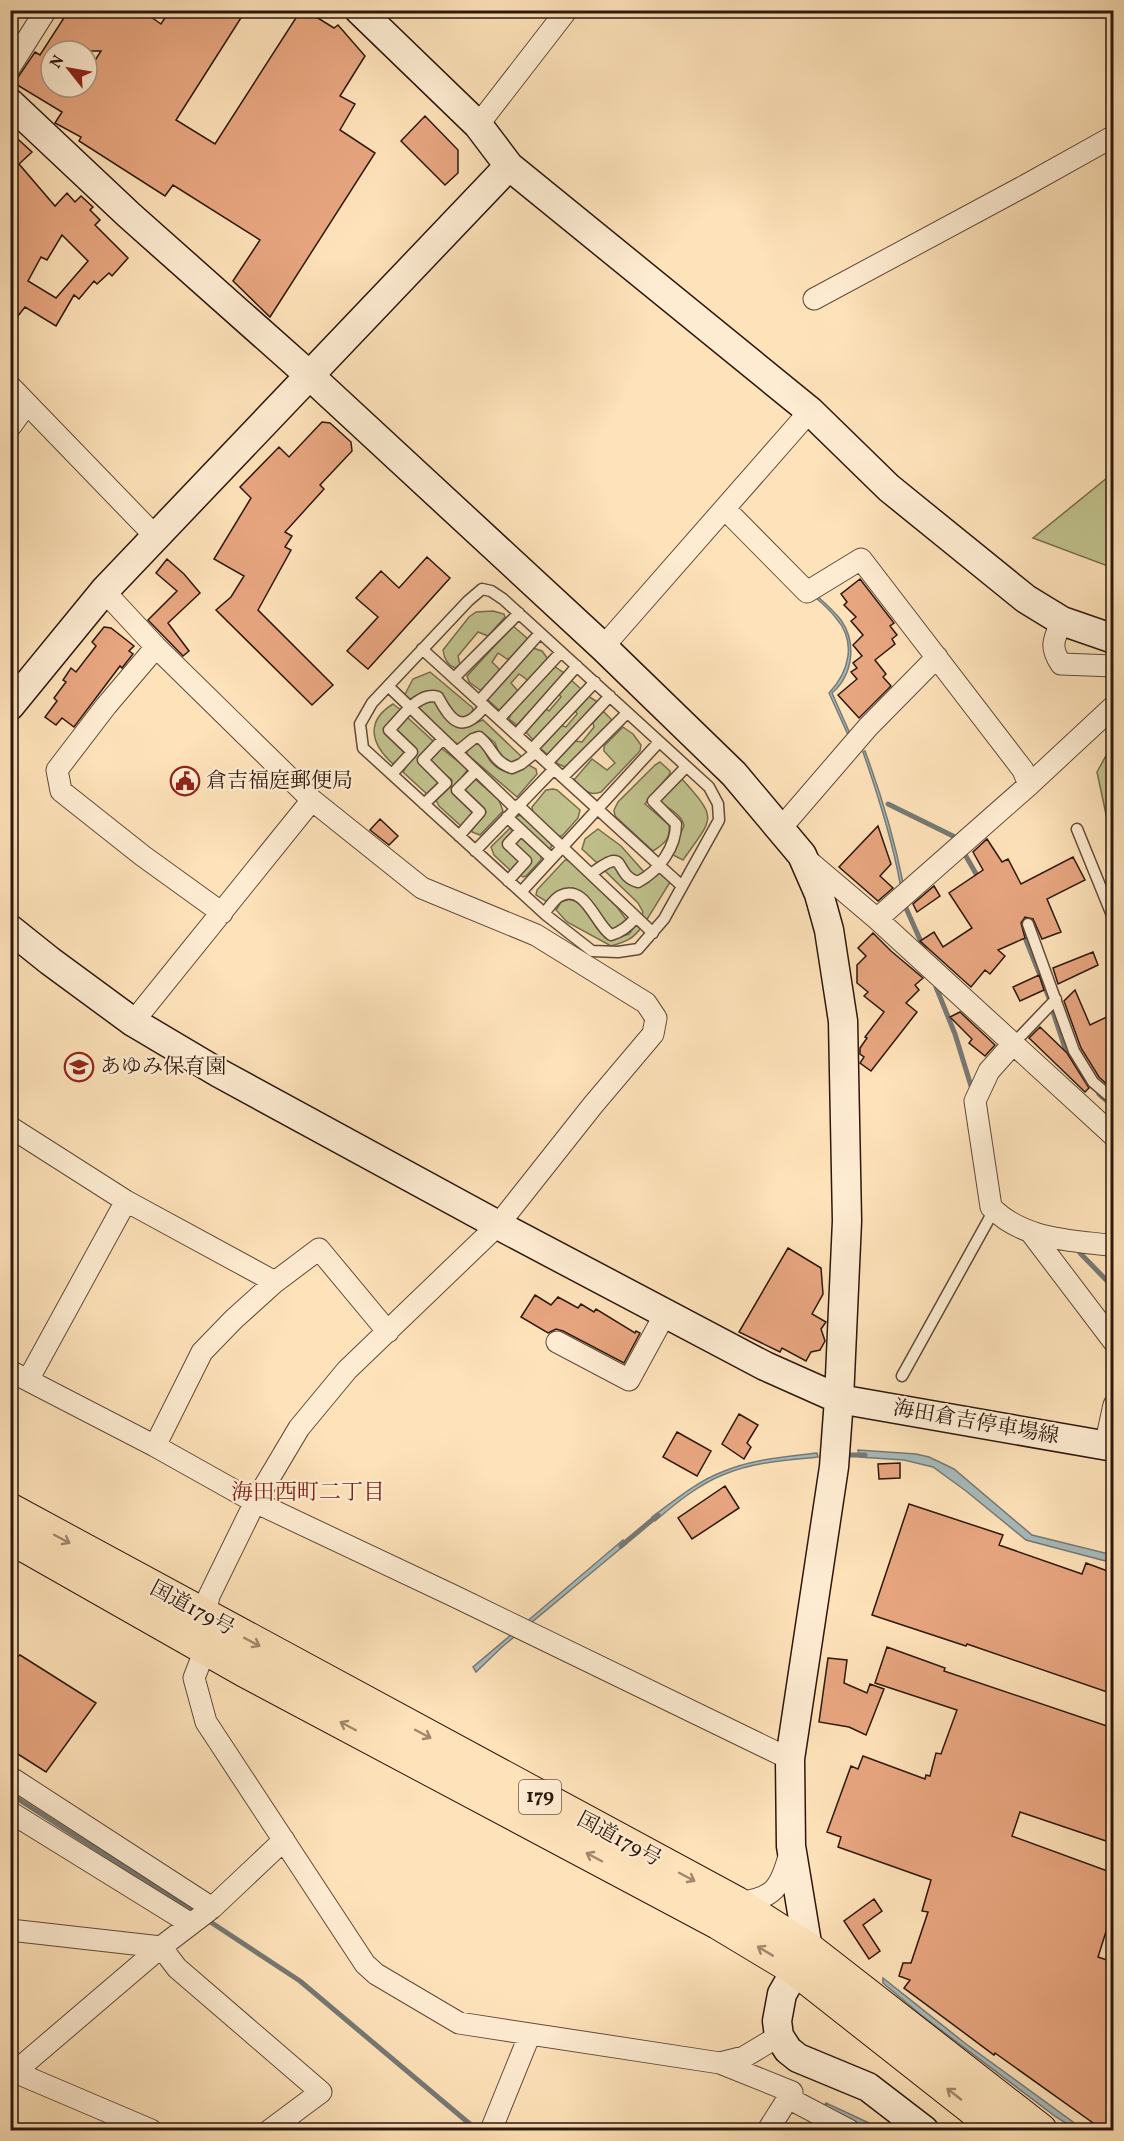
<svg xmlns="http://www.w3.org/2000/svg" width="1124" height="2141" viewBox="0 0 1124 2141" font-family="Vollkorn,'Noto Serif JP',serif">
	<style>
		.green { fill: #c1c38e; stroke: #776d4e; stroke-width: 1.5 }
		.water { fill: #a6babb; stroke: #767976; stroke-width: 1.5 }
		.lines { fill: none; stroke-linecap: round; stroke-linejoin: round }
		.stream { stroke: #767976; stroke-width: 5 }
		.building { fill: #e8a680; stroke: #2d170e; stroke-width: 1.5; fill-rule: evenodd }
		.lane-casing { stroke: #614a39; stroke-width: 13 }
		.street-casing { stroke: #614a39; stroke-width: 23 }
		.secondary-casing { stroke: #2d170e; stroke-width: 31 }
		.highway-casing { stroke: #2d170e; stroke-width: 35 }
		.lane { stroke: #feecd2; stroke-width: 10 }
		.street { stroke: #feecd2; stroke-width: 21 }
		.secondary { stroke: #feecd2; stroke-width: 28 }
		.highway { stroke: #fee2b9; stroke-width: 33 }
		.oneway { stroke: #a0876c }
		.labels { text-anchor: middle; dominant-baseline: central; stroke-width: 4.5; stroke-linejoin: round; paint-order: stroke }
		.shield { fill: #feecd2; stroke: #6c5749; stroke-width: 1.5 }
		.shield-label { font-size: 20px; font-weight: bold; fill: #2d170e }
		.poi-label { font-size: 21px; fill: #2d170e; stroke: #feecd2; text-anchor: start }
		.street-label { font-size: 21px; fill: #2d170e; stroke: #feecd2 }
		.neighbourhood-label { font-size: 22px; fill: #7a1f14; stroke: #feecd2 }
	</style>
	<rect width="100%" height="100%" fill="#fee2b9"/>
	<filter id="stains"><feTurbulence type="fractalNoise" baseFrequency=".00333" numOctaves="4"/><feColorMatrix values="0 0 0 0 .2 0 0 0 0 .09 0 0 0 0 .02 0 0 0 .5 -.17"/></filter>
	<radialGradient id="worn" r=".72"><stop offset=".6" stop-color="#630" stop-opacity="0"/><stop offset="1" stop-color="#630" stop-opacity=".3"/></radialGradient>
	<!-- green -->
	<path class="green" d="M1113 473V568L1033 538Z
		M493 611 504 614 505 617 488 636 478 632 458 656 460 665 455 668C447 665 444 658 443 650L469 617 476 612Z
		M513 626 527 638V640L510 658 507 659 498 653 492 662 499 669 498 672 484 689 480 690 469 682 467 676Z
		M533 648 542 651 548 659 529 681 519 674 511 683 518 691 502 710H499L487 699Z
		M554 666 564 673V675L517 725 509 719 511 714Z
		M430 672 473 708C472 717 464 718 457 719 449 705 441 684 421 693 416 696 413 698 408 700L404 696 413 679Z
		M571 680 581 689 534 741 525 731 545 708 549 711 561 697 559 694Z
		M588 696 596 701V705L548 755 540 748 541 745 560 725 566 727 577 714 575 710Z
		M433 699C451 726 451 733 483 720L523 758 510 763 501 758 495 743 482 732 476 733 459 744 455 743 418 709 422 704Z
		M393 704 401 710 384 730 405 753 393 764C372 745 364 722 393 704Z
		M603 711 612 720 592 744 565 767 556 763 558 759 575 741 582 742 594 727 593 723Z
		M407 717 432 740 434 744 419 761 441 783 428 795 403 772 416 751 396 731V728Z
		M623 727 633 734 641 745 640 751 601 792C588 797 582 788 574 780L592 759 607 770 615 763 604 751V746Z
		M478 742C485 748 486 757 492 763 504 776 515 771 527 764L536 769 537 774 517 797 467 754V749Z
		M1113 743V847L1097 772Z
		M441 748 468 769 452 791 475 811 461 826 439 806 436 800 452 780 430 762V758Z
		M660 762 670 771V774L645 804 669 825C671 839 664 844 653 851L615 816 614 810 618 802 655 765Z
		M475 779 499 800 503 811 480 835 472 832V829L486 812 463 792V789Z
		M682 779C719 820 713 817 683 860L673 855 672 852 684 826C682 815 670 809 661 803V800Z
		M553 789 557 790 580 810 578 818 562 836H558L533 815 532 807 546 790Z
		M520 815 552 843 551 848 547 849 516 821V817Z
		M510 828 514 833 507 843 521 859 511 871 494 855 491 847Z
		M598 829 621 846 645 873 636 880 622 863 596 862 582 849 585 839Z
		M520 837 541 856V860L526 876 523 877 519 874 528 862 513 845Z
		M565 860 570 861 617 907 628 922 612 930C596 921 597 899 575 890L547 902 536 895 537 890Z
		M612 863 632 881 662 873 672 879 646 921 641 917 643 912 638 903 604 870Z
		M571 898 583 904 597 928 611 940 629 934 635 926H642C634 939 625 942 611 946L567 922 556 910 561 902Z"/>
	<!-- water -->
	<path class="water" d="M817 596C825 603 834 611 841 620 857 643 853 675 832 693L851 736 849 737 829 693C849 672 857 642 836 618 830 610 823 604 816 598Z
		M865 751C881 794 894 837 903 883H900C892 838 878 795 863 752Z
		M858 1450 916 1454 929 1457 954 1469 1032 1535 1113 1555V1563L1026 1540 966 1491 933 1467 904 1460 859 1457Z
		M817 1453 818 1457C787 1460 754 1462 725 1474 699 1484 676 1503 655 1521L652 1517C674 1501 696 1482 722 1472 752 1459 785 1457 817 1453Z
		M623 1540 626 1544 502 1647 476 1672 473 1667Z
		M883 1978 966 2044 1084 2130H1077L1056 2117 921 2015 883 1983Z
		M826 2103 884 2130H863L822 2109Z"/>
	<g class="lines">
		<!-- stream -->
		<path class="stream" d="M888 804 953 836
			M963 851 979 879
			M906 908 926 953
			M1022 930 1049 998
			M936 987 955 1034 971 1086
			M1053 1012 1068 1057
			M1077 1070 1091 1085
			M1099 1094 1114 1107
			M1080 1253 1114 1288
			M844 1455H865
			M621 1546 658 1515
			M10 1794 196 1913
			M206 1919 300 1981 477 2130"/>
	</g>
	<!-- building -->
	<path class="building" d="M69 10H141L161 24 170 10H246L176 120 215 144 301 10H305L334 28 338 25 365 56 340 96 355 104 340 130 375 153 270 317 233 281 260 240 173 185 165 196 79 141 81 137 55 123 62 112 14 83 35 52 40 55ZM51 51H101L87 73V87H51Z
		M425 116 458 150V173L445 185 401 141Z
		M10 132 32 152 19 164 55 206 67 193 75 202 81 196 93 207 90 210 100 220 95 225 128 258 112 276 109 273 97 284 94 281 79 299 74 295 56 326 25 307 10 326ZM62 235 88 261 56 298 28 281 41 257 47 260Z
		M322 422 330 423 351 442 352 451 320 485 324 489 285 532 292 536 285 547 291 550 258 610 333 685 312 705 216 610 231 597 244 576 214 559 251 498 240 487 279 447 289 457Z
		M427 557 450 578 368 669 347 651 378 617 356 598 381 571 399 588Z
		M167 559 184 574 200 593 168 623 189 651 183 656 148 620 177 591 156 573Z
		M860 579 894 623 890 626 897 635 892 639 895 644 875 660 886 674 883 677 891 686 859 718 838 695 857 679 851 672 857 668 853 663 862 656 853 645 863 635 851 621 856 617 844 605 847 602 841 594Z
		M104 627 111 628 134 646 129 651 133 654 122 668 120 666 74 727 62 718 56 725 45 717 57 701 54 698 66 682 63 680 71 668 76 672 96 646 92 642Z
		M380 819 398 836 389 845 370 830Z
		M878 826 891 864 880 876 893 888 878 901 839 867Z
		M987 839 1002 862 1008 859 1021 884 1073 857 1085 880 1047 899 1061 932 1042 939 1033 919 1025 917 1021 923 1025 938 998 950 1005 956 990 974 985 970 971 987 920 941 934 932 943 947 972 928 949 893 983 870 973 852Z
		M934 886 940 896 917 912 913 904Z
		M873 933 891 951 923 978 915 985 919 990 906 1003 917 1012 871 1071 860 1063 864 1057 860 1054V1048L867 1038 865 1037 884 1012 864 996 868 992 857 983V965L866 956 858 948Z
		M1093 952 1098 965 1058 984 1053 968Z
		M1039 975 1044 990 1020 1001 1013 987Z
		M1075 990 1090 1025 1113 1014V1090L1099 1077 1081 1048 1064 1001Z
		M960 1012 995 1045 985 1056 969 1043 972 1039 950 1017Z
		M1040 1027 1067 1053 1089 1088 1085 1092 1029 1038Z
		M788 1248 821 1268 823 1294 812 1314 826 1322 821 1329 825 1341 820 1350 811 1352 806 1361 782 1348 780 1352 739 1332Z
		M535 1295 551 1305 558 1297 578 1308 581 1304 594 1312 596 1309 635 1333 636 1331 640 1333 624 1363 563 1331 556 1329 548 1333 521 1317Z
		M739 1414 758 1425 747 1443 751 1447 744 1459 722 1444Z
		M677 1432 711 1451 697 1476 663 1457Z
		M900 1463V1478L879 1479 878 1464Z
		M725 1486 739 1508 692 1539 678 1518Z
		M909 1504 1003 1535 999 1545 1082 1574 1086 1563 1113 1573V1694L967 1644 966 1646 872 1615Z
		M887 1647 945 1668 944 1671 1113 1728V1827L1109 1842 1020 1812 1012 1836 1113 1873V1924L1109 1922 1098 1957 1113 1962V2114L1103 2130 995 2053 994 2055 904 1988 910 1980 899 1976 903 1963H911L928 1912 922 1911 931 1880 838 1847 841 1837 827 1832 851 1766 858 1769 863 1756 925 1779 926 1775 930 1776 936 1753 941 1754 957 1710 875 1683Z
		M20 1655 96 1703 46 1772 10 1749V1663Z
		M828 1658 847 1660 844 1683 867 1693 870 1684 884 1689 866 1735 849 1727 819 1722Z
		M874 1899 882 1911 863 1925 880 1951 869 1959 844 1921Z"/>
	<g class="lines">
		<!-- lane casing -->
		<g class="lane-casing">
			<path id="lane" d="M482 589 491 591 503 599 709 787 718 804 719 820 664 919 638 949 618 952 592 951 546 915 363 748 360 724 372 703 468 601Z
				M422 649 682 886
				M454 678 519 613
				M388 686 515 808
				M479 701 540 633
				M499 719 561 652
				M516 735 577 666
				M532 749 595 682
				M457 752 473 739 479 737C493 748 493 762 512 768L521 764 536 752
				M547 763 610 696
				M392 774 412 752 389 730C402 717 419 691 438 697 452 723 463 734 485 706
				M563 777 627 713
				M424 804 446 783 423 760 443 739
				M518 805 653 933
				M507 817 551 858
				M1077 829 1114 920
				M459 836 480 812 457 790 476 771
				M475 851 554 769
				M591 874C630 844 611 874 638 882 659 871 676 847 676 824L653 801 686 767
				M508 881 526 861 508 844 521 830
				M521 892 659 742
				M544 913C549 908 554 899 560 896 585 883 595 924 611 935 622 932 629 926 636 917
				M1028 924 1074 1051 1093 1082 1114 1100
				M1014 1043 1056 999
				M902 1376 994 1210"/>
		</g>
		<!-- street casing -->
		<g class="street-casing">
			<path id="street" d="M10 67 46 10
				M478 125 567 10
				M814 299 1028 184 1114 136
				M10 386 156 537
				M10 427 27 404
				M725 509 807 592 861 559 1023 770 1029 785 877 919
				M104 591 156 647 312 800 422 888 536 935 646 1003 656 1018 653 1034 593 1105 498 1225 347 1370 299 1428 255 1502 209 1596 205 1616 206 1647 194 1678 206 1722 365 1964 376 1974 459 2023 720 2063 744 2057 779 2036
				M1062 621C1054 639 1049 646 1061 664L1114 666
				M156 647 106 706 57 770 61 791 143 856 222 913
				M603 647 810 411
				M1029 785 1114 706
				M781 828 868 727 937 657
				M805 858 877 919 1114 1136
				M133 1022 312 800
				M1014 1043 989 1071 975 1101 991 1207C1022 1239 1067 1240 1108 1245L1114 1244
				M10 1127 126 1201 275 1282 319 1249 388 1332
				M1032 1234 1114 1342
				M557 1342 629 1380 665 1314
				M10 1371 155 1446 255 1502 454 1596 790 1759
				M28 1380 126 1201
				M155 1446 202 1352 234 1319 275 1282
				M1105 1446 1114 1405
				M10 1777 212 1908
				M10 1812 191 1924
				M736 1903C774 1899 781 1888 790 1852
				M10 1930 161 1947 177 1968 321 2092 270 2130
				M720 2063 792 2092 768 2130
				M10 2070 151 2130
				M10 2076 161 1947 212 1908 284 1840
				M788 2098 849 2130
				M491 2130 530 2034"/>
		</g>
		<!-- secondary casing -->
		<g class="secondary-casing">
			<path id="secondary" d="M359 10 478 125 509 166 810 411 889 488 1026 599 1062 621 1114 639
				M10 103 129 215 309 375 603 647 734 774 802 855 819 894 829 930 843 1021 847 1221 839 1399 834 1467 790 1759 791 1846 808 1949 782 1994 777 2021 779 2036 788 2050 798 2058 868 2087 924 2130
				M10 706 104 591 509 166
				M10 929 50 961 133 1022 219 1073 498 1225 765 1366 839 1399 1114 1447"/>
		</g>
		<!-- highway casing -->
		<g class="highway-casing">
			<path id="highway" d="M10 1510 736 1903 808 1949 1040 2130
				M10 1537 244 1670 719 1923 797 1970 1000 2130"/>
		</g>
		<!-- lane -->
		<use href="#lane" class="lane"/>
		<!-- street -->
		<use href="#street" class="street"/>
		<!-- secondary -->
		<use href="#secondary" class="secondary"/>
		<!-- highway -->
		<use href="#highway" class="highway"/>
	</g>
	<!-- one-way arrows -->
	<defs><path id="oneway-shaft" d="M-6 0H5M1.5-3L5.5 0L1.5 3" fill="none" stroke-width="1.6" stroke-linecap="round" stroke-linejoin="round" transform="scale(1.5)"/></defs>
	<g class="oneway">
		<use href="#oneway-shaft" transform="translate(62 1539) rotate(28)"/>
		<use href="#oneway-shaft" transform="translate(252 1642) rotate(28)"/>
		<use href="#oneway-shaft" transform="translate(348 1726) rotate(-152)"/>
		<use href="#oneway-shaft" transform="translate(423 1734) rotate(28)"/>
		<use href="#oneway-shaft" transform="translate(594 1857) rotate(-152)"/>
		<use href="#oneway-shaft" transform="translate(687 1877) rotate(28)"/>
		<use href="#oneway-shaft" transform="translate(765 1951) rotate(-149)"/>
		<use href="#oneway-shaft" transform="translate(954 2094) rotate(-142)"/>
	</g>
	<!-- icons -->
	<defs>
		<g id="civic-ring" transform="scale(1.5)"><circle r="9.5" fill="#feecd2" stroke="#8f2418" stroke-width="1.5"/><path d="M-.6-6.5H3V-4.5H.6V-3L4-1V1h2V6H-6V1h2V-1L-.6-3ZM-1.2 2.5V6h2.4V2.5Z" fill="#8f2418"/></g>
		<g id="school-ring" transform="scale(1.5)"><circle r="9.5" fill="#feecd2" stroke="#8f2418" stroke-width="1.5"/><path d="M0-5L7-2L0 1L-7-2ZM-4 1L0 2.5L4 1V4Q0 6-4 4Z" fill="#8f2418"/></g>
	</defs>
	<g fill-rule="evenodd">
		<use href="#civic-ring" x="185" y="781"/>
		<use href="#school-ring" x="79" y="1067"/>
	</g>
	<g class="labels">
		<!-- shield labels -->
		<rect class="shield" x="519" y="1780" width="42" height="34" rx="4.5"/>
		<g class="shield-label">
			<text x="540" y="1797">179</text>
		</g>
		<!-- poi labels -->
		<g class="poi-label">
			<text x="206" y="781">倉吉福庭郵便局</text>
			<text x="100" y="1067">あゆみ保育園</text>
		</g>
		<!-- street labels -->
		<g class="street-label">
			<text transform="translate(976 1423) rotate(10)">海田倉吉停車場線</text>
			<text transform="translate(192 1609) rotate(28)">国道179号</text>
			<text transform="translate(619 1840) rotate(28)">国道179号</text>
		</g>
		<!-- neighbourhood labels -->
		<g class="neighbourhood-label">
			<text x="308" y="1493">海田西町二丁目</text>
		</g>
	</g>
	<!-- margin -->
	<rect width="1124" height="2141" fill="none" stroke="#fee2b9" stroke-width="36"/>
	<rect x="12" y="12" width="1100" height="2117" fill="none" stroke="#2d170e" stroke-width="3"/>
	<rect x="18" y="18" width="1088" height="2105" fill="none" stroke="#2d170e" stroke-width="1.5"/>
	<!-- north arrow -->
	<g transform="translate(69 69) rotate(301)"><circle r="28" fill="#feecd2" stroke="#aa9784" stroke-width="1.5"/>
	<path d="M0-4.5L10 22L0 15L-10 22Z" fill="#8f2418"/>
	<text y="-9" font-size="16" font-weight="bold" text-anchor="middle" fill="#2d170e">N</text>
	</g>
	<rect width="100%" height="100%" filter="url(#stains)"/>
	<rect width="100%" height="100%" fill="url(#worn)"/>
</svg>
